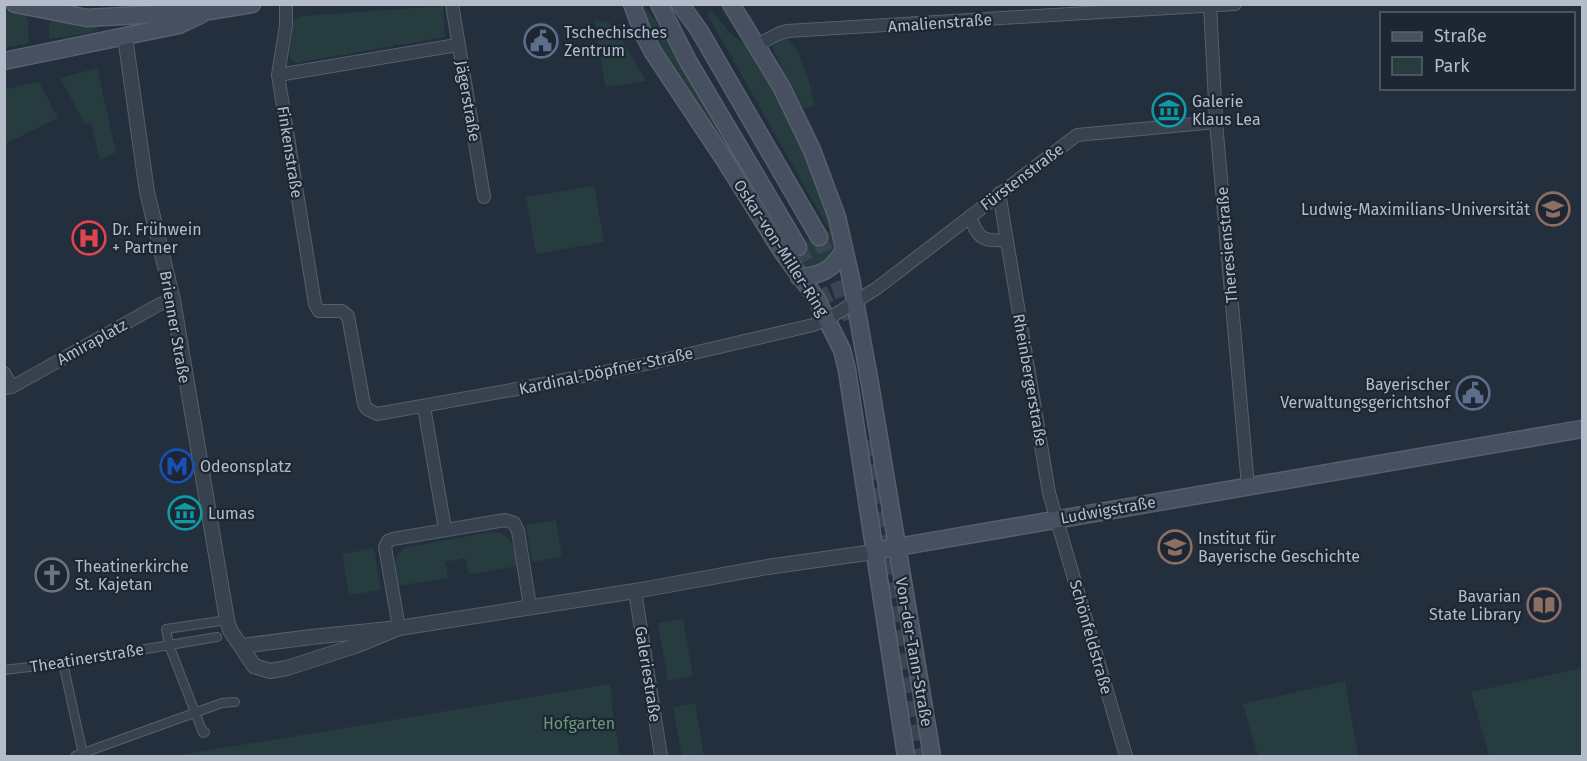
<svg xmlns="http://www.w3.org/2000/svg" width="1587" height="761" viewBox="0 0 1587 761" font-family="'Fira Sans',sans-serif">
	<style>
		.green { fill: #263c3f }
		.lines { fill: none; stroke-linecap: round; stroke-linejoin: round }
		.secondary-tunnel { stroke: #3a4453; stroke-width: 16; stroke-dasharray: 16 8; stroke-linecap: butt }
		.pedestrian-casing { stroke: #565f6c; stroke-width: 10 }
		.minor-casing { stroke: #565f6c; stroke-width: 14 }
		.tertiary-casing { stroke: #565f6c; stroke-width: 16 }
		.secondary-casing { stroke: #565f6c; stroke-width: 19 }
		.pedestrian { stroke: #38414e; stroke-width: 8 }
		.minor { stroke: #38414e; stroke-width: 12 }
		.tertiary { stroke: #38414e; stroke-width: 14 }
		.secondary { stroke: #465061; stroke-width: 16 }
		.labels { text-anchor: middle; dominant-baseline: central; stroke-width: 4.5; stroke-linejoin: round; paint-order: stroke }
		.street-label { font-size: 16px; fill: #b4bcc9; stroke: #1d2633 }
		.poi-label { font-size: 16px; fill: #b4bcc9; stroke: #1d2633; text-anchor: start }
		.park-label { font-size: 16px; fill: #6b9a76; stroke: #1d2633 }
	</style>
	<rect width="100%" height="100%" fill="#242f3e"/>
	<!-- green -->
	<path class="green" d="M644 5 667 37 665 38 750 177 790 250 830 231 707 14 712 11 731 34 758 55 802 138 838 240 833 260 814 270 800 267 659 49 647 21Z
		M443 6 445 37 296 63 289 57 293 22 302 16Z
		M5 9 27 14 29 43 5 48Z
		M595 20 609 23 616 30 646 81 605 87Z
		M51 21 96 26 98 30 89 33 49 39V23Z
		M788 38C804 57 809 82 815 105L803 108 772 47 778 41Z
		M97 68 116 152 100 160 91 123 85 124 60 78Z
		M39 82 58 118 5 144V89Z
		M594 186 604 242 536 254 526 197Z
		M556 520 562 557 532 562 526 525Z
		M492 532C513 532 514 549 517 566L469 574 465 558 445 562 448 578 397 586C395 570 390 556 407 547Z
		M374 548 381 590 349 595 342 554Z
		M683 619 693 676 668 681 658 623Z
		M1582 668V756H1489L1471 692Z
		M1345 681 1358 756H1258L1243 704Z
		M610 684 613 701 611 702 620 756H175Z
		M695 703 704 756H682L673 707Z"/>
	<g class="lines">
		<!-- secondary-tunnel -->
		<path class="secondary-tunnel" d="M819 237 837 279 852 323
			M798 247 831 313
			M871 440 921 756"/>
		<!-- pedestrian casing -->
		<g class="pedestrian-casing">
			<path id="pedestrian" d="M63 663 83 754
				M4 670 63 663 217 637
				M205 732 203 733 169 645 166 629 227 620
				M75 756 222 703 235 702"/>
		</g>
		<!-- minor casing -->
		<g class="minor-casing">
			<path id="minor" d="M286 4V25L278 75 315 304 319 311H342L348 316 364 404 367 409 377 414 517 389 651 363 813 325 828 319 877 288 1077 135 1216 122
				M452 4 484 197
				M1210 4 1216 122 1248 486
				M757 45 780 33 787 31 1235 4
				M278 75 457 45
				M999 193 1049 493 1126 756
				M970 216C978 238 982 242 1006 240
				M4 373 12 387
				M4 388 12 387 160 304 173 300
				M424 407 445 529
				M635 591 661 756
				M399 628 385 547 388 541 393 539 505 520 514 523 518 531 530 606"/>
		</g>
		<!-- tertiary casing -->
		<g class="tertiary-casing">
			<path id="tertiary" d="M125 37 147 192 173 300 227 620 230 630 254 666 270 671 287 668 355 646 399 628
				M242 646 311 637 399 628 635 591 767 567 874 552"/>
		</g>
		<!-- secondary casing -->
		<g class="secondary-casing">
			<path id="secondary" d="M15 4 87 18 209 11 252 4
				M632 4 643 33 653 52 724 159 783 253 816 298 842 350 847 370 906 756
				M659 4 688 61 798 247
				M680 4 699 30 819 237
				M731 4 781 86 812 150 837 217 851 279 870 384 932 756
				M4 61 179 25 202 14
				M799 277C822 276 833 269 844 250
				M886 549 1582 429"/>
		</g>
		<!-- pedestrian -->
		<use href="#pedestrian" class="pedestrian"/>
		<!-- minor -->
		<use href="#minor" class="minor"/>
		<!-- tertiary -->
		<use href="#tertiary" class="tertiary"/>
		<!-- secondary -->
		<use href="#secondary" class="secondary"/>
	</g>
	<!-- icons -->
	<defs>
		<g id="civic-ring" transform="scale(1.725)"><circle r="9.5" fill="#1d2633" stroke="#5c6f8a" stroke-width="1.5"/><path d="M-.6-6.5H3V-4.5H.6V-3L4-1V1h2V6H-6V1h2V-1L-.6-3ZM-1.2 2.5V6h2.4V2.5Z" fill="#5c6f8a"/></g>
		<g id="museum-ring" transform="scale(1.725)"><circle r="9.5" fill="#1d2633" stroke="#0f9aa8" stroke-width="1.5"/><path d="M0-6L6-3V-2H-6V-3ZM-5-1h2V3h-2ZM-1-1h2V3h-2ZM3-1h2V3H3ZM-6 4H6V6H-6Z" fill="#0f9aa8"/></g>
		<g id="university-ring" transform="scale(1.725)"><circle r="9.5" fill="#1d2633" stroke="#8d6e63" stroke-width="1.5"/><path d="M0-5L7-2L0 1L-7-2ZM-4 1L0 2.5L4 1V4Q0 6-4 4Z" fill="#8d6e63"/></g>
		<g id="hospital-ring" transform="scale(1.725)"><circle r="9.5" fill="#1d2633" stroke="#e0444e" stroke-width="1.5"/><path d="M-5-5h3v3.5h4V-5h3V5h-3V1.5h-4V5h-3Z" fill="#e0444e"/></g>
		<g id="metro-ring" transform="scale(1.725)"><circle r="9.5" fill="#1d2633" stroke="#1a4fb4" stroke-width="1.5"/><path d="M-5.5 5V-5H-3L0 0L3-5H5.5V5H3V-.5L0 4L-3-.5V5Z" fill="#1a4fb4"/></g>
		<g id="church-ring" transform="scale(1.725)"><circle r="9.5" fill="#1d2633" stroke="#6b7280" stroke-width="1.5"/><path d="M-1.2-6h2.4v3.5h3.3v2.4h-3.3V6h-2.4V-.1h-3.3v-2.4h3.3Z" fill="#6b7280"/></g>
		<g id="library-ring" transform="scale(1.725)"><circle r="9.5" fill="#1d2633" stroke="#8d6e63" stroke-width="1.5"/><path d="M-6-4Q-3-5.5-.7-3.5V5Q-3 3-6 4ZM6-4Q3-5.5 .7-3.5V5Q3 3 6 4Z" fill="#8d6e63"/></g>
	</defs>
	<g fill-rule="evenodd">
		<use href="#civic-ring" x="541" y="41"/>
		<use href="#museum-ring" x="1169" y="110"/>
		<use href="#university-ring" x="1553" y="209"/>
		<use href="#hospital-ring" x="89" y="238"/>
		<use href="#civic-ring" x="1473" y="393"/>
		<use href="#metro-ring" x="177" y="466"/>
		<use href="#museum-ring" x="185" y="513"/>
		<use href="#university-ring" x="1175" y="547"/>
		<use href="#church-ring" x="52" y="575"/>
		<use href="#library-ring" x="1544" y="605"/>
	</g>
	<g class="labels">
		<!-- street labels -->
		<g class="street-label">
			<text transform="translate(940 23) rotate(-4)">Amalienstraße</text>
			<text transform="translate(468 101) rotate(80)">Jägerstraße</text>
			<text transform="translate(290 152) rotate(81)">Finkenstraße</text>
			<text transform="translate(1022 177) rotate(-37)">Fürstenstraße</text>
			<text transform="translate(1227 245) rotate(-95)">Theresienstraße</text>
			<text transform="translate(781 248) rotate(57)">Oskar-von-Miller-Ring</text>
			<text transform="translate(175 327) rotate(80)">Brienner Straße</text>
			<text transform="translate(92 342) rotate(-29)">Amiraplatz</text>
			<text transform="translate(606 371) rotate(-12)">Kardinal-Döpfner-Straße</text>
			<text transform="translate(1030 380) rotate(80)">Rheinbergerstraße</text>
			<text transform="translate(1108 510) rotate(-10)">Ludwigstraße</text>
			<text transform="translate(1091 637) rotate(74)">Schönfeldstraße</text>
			<text transform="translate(914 652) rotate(80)">Von-der-Tann-Straße</text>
			<text transform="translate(87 658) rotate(-9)">Theatinerstraße</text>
			<text transform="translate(648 674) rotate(81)">Galeriestraße</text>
		</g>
		<!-- poi labels -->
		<g class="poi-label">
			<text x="564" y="32">Tschechisches<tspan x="564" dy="18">Zentrum</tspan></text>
			<text x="1192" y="101">Galerie<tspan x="1192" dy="18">Klaus Lea</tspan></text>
			<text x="1530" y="209" text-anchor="end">Ludwig-Maximilians-Universität</text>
			<text x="112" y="229">Dr. Frühwein<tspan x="112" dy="18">+ Partner</tspan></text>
			<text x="1450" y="384" text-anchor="end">Bayerischer<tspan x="1450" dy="18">Verwaltungsgerichtshof</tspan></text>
			<text x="200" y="466">Odeonsplatz</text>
			<text x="208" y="513">Lumas</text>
			<text x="1198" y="538">Institut für<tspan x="1198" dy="18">Bayerische Geschichte</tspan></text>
			<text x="75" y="566">Theatinerkirche<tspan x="75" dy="18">St. Kajetan</tspan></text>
			<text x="1521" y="596" text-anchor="end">Bavarian<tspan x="1521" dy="18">State Library</tspan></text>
		</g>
		<!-- park labels -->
		<g class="park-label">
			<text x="579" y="723">Hofgarten</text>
		</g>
	</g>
	<!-- border -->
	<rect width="1587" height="761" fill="none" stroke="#b4bcc9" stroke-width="12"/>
	<!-- legend -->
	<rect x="1380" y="12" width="195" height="78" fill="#1d2633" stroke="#59626f" stroke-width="1.5"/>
	<rect x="1392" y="32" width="30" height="9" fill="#465061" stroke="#59626f" stroke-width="1.5"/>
	<text x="1434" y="42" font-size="18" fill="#b4bcc9">Straße</text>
	<rect x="1392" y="57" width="30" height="18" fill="#263c3f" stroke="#59626f" stroke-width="1.5"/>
	<text x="1434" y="72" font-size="18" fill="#b4bcc9">Park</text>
</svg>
